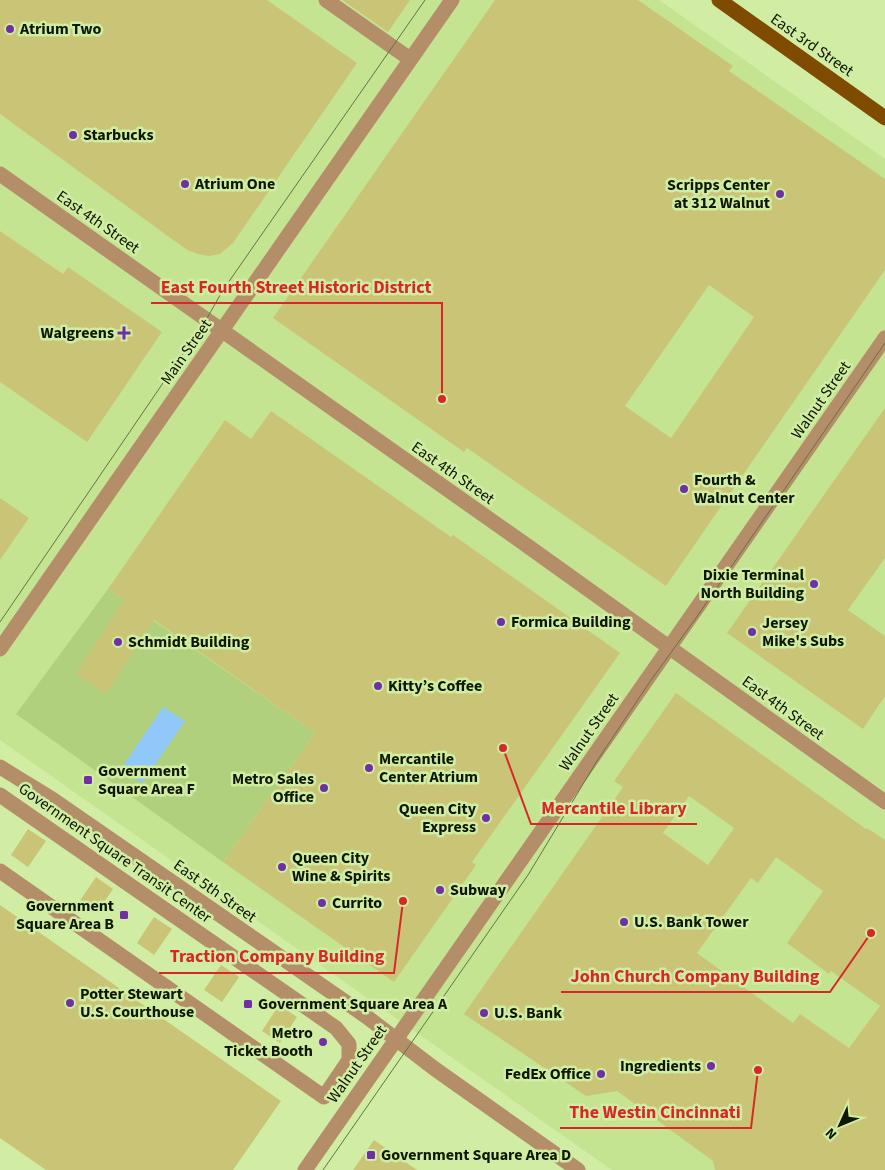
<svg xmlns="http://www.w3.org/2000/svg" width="885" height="1170" viewBox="0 0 885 1170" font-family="'Source Sans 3',sans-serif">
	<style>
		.built { fill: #c5e492 }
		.green { fill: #b1d07d }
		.water { fill: #90c8fa }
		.building { fill: #cac576; fill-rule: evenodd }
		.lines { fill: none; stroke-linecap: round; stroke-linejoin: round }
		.minor { stroke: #b48e69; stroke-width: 15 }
		.major { stroke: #7f4b00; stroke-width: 15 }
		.tram { stroke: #627346; stroke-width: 1 }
		.poi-dot { fill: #7030a5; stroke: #d0eda3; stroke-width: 2 }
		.labels { text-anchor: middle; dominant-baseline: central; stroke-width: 5; stroke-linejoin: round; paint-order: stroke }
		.poi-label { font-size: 16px; font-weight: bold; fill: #0e1700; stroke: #d0eda3; text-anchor: start }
		.street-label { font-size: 16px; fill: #0e1700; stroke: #d0eda3 }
		.leader { fill: none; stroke: #d62828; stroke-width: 2 }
		.callout-dot { fill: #d62828; stroke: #d0eda3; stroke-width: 2 }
		.callout-label { font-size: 18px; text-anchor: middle; font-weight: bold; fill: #d62828; stroke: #d0eda3; stroke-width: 5; stroke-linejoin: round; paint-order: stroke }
	</style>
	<rect width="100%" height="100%" fill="#d0eda3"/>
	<!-- built -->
	<path class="built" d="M0 0H659L885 159V1170H612L0 740Z"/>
	<!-- green -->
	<path class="green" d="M108 589 315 733 223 862 16 714Z"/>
	<!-- water -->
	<path class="water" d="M163 707 185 721 142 783 121 769Z"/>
	<!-- building -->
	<path class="building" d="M0 0H267L357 63 233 243 220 254 209 256 198 254 187 250 0 114Z
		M342 0H410L388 32Z
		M495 0H638L733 66 729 71 885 179V270L666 586 467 448 464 452 273 318ZM709 285 754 317 671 438 625 406Z
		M0 231 63 274 68 267 162 332 87 442 0 382Z
		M885 408V558L848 610 885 636V696L863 729 727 633Z
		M271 411 451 537 453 535 620 653 472 862 476 865 394 982 223 862 315 733 154 620 106 694 76 674 124 600 108 589 225 420 251 439Z
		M0 498 29 518 0 560Z
		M676 693 866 829 867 828 885 840V1170H715L713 1161 617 1091 586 1096 464 1014 623 787 614 781ZM689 796 734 828 708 865 663 833ZM776 857 823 891 787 943 829 974 831 971 880 1006 849 1048 800 1014 793 1023 697 953 751 878 758 883Z
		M28 829 46 841 28 867 11 855Z
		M96 877 113 889 96 914 79 902Z
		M0 905 281 1101 233 1170H46L0 1138Z
		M154 917 172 929 154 955 137 943Z
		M221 965 239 977 222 1002 204 990Z
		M279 1005 297 1017 280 1043 262 1031Z
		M374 1140 417 1170H353Z"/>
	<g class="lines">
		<!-- minor -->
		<path class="minor" d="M326 0 410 59
			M0 174 529 547 885 802
			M0 649 452 0
			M0 767 52 799 259 942 367 1017 435 1069 578 1170
			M0 795 336 1028 349 1044V1060L324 1097 0 871
			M305 1170 885 338"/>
		<!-- major -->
		<path class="major" d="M719 0 885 118"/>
		<!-- tram -->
		<path class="tram" d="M0 622 206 320 223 290 425 0
			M323 1170 528 875 597 761 651 680 696 618 885 343"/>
	</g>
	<!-- markers -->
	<g class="poi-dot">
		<circle cx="10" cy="29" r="5"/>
		<circle cx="73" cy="135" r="5"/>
		<circle cx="185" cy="184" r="5"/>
		<circle cx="780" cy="194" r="5"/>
		<path d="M121.5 325.5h5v5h5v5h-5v5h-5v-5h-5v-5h5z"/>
		<circle cx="684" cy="489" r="5"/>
		<circle cx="814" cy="584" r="5"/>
		<circle cx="501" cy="622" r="5"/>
		<circle cx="752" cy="632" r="5"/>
		<circle cx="118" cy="642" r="5"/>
		<circle cx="378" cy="686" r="5"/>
		<circle cx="369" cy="768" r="5"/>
		<rect x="83" y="775" width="10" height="10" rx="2.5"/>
		<circle cx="324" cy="788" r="5"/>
		<circle cx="486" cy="818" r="5"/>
		<circle cx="282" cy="867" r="5"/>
		<circle cx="440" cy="890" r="5"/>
		<circle cx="322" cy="903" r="5"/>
		<rect x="119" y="910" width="10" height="10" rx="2.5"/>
		<circle cx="624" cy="922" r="5"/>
		<circle cx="70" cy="1003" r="5"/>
		<rect x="243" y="999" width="10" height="10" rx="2.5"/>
		<circle cx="484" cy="1013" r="5"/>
		<circle cx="323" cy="1042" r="5"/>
		<circle cx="711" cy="1066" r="5"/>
		<circle cx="601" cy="1074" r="5"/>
		<rect x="366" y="1150" width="10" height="10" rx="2.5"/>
	</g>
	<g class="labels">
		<!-- poi labels -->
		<g class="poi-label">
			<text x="20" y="29">Atrium Two</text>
			<text x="83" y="135">Starbucks</text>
			<text x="195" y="184">Atrium One</text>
			<text x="770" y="185" text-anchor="end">Scripps Center<tspan x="770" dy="18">at 312 Walnut</tspan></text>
			<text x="114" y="333" text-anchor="end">Walgreens</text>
			<text x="694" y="480">Fourth &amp;<tspan x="694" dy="18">Walnut Center</tspan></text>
			<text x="804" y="575" text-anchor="end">Dixie Terminal<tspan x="804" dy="18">North Building</tspan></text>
			<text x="511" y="622">Formica Building</text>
			<text x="762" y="623">Jersey<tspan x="762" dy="18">Mike's Subs</tspan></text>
			<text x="128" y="642">Schmidt Building</text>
			<text x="388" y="686">Kitty’s Coffee</text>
			<text x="379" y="759">Mercantile<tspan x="379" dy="18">Center Atrium</tspan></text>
			<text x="98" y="771">Government<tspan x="98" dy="18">Square Area F</tspan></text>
			<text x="314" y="779" text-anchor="end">Metro Sales<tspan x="314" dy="18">Office</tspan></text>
			<text x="476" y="809" text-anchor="end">Queen City<tspan x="476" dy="18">Express</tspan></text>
			<text x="292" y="858">Queen City<tspan x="292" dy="18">Wine &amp; Spirits</tspan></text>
			<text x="450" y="890">Subway</text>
			<text x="332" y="903">Currito</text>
			<text x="114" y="906" text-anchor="end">Government<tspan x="114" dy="18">Square Area B</tspan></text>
			<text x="634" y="922">U.S. Bank Tower</text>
			<text x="80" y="994">Potter Stewart<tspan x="80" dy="18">U.S. Courthouse</tspan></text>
			<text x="258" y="1004">Government Square Area A</text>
			<text x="494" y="1013">U.S. Bank</text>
			<text x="313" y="1033" text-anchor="end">Metro<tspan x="313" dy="18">Ticket Booth</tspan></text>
			<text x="701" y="1066" text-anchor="end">Ingredients</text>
			<text x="591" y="1074" text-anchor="end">FedEx Office</text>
			<text x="381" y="1155">Government Square Area D</text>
		</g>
		<!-- street labels -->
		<g class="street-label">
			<text transform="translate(812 45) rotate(35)">East 3rd Street</text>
			<text transform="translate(98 222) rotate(35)">East 4th Street</text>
			<text transform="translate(186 352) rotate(-55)">Main Street</text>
			<text transform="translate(821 400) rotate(-55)">Walnut Street</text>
			<text transform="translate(453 473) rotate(35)">East 4th Street</text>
			<text transform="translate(783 708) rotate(36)">East 4th Street</text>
			<text transform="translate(589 732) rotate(-55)">Walnut Street</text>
			<text transform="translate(115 853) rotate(35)">Government Square Transit Center</text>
			<text transform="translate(215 891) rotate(35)">East 5th Street</text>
			<text transform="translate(357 1064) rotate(-55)">Walnut Street</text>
		</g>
	</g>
	<!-- callouts -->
	<path class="leader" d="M442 399L442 303H151M503 748L531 824H697M403 901L394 973H159M871 933L830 992H561M758 1070L751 1128H560"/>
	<g class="callout-dot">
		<circle cx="442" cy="399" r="5"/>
		<circle cx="503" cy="748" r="5"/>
		<circle cx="403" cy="901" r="5"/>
		<circle cx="871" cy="933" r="5"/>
		<circle cx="758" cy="1070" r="5"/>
	</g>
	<g class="callout-label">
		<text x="296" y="293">East Fourth Street Historic District</text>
		<text x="614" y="814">Mercantile Library</text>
		<text x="277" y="962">Traction Company Building</text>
		<text x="695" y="982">John Church Company Building</text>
		<text x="655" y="1118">The Westin Cincinnati</text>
	</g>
	<!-- north arrow -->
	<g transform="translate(840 1125) rotate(226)" stroke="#d0eda3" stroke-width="4" paint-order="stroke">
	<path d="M0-4L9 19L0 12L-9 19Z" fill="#0e1700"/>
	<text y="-8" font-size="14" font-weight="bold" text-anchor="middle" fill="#0e1700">N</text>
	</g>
</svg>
